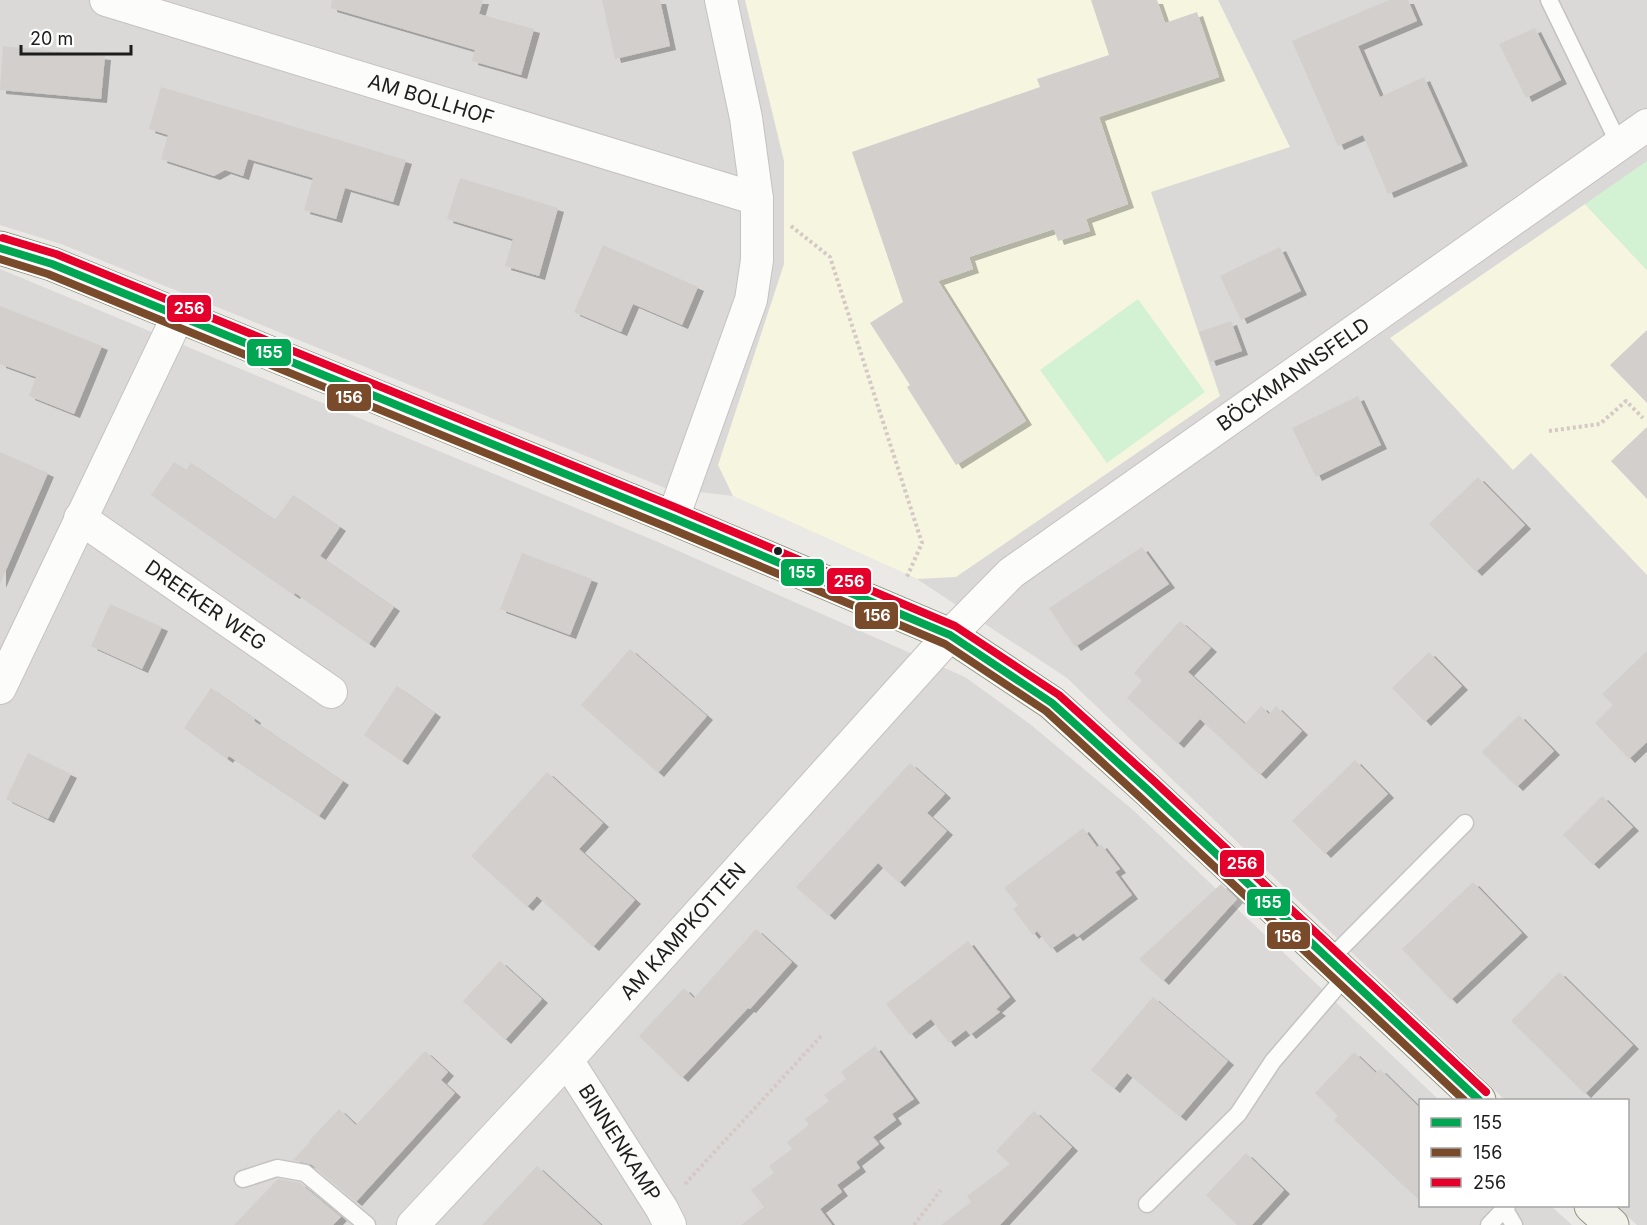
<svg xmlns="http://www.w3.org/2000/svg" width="1647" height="1225" viewBox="0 0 1647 1225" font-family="Inter,sans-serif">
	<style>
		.residential { fill: #dad9d7 }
		.education { fill: #f5f5e0 }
		.park { fill: #d3f2d3 }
		.building { fill: #d2cfcd; filter: url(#shadow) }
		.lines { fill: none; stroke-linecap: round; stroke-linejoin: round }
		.service-casing { stroke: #c4c3c2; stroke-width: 19 }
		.minor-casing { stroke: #c4c3c2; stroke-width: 34 }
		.secondary-casing { stroke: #92947e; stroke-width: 35 }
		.path { stroke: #d5c8c6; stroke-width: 4; stroke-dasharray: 3 3; stroke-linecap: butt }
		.service { stroke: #fcfcfb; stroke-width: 16 }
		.minor { stroke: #fcfcfb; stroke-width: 32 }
		.secondary { stroke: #f3f2ea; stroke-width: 33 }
		.bus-1-casing { stroke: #fff; stroke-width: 12 }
		.bus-2-casing { stroke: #fff; stroke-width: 12 }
		.bus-3-casing { stroke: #fff; stroke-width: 12 }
		.bus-1 { stroke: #00a651; stroke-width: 8 }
		.bus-2 { stroke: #7a4b2a; stroke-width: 8 }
		.bus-3 { stroke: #e4002b; stroke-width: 8 }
		.bus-dot { fill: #1d1d1d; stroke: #fff; stroke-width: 2 }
		.labels { text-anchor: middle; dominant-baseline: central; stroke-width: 6; stroke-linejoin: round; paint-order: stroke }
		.street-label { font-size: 20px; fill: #1d1d1d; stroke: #fff }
		.line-badge { stroke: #fff; stroke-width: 2 }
		.badge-label { font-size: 16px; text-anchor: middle; font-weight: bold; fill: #fff }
	</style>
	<defs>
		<filter id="shadow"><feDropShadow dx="6" dy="4" stdDeviation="0" flood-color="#0004"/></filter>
	</defs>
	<rect width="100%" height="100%" fill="#ebe9e6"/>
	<!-- residential -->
	<path class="residential" d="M0 0H1647V1225H1637L1616 1206H1628V1100H1505L1067 678 917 579 733 496 665 488 61 244 0 225Z
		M0 269 658 542 965 677 1030 724 1133 810 1439 1100H1420V1206H1551L1572 1225H0Z"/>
	<!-- education -->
	<path class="education" d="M745 0H1218L1290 147 1151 192 1220 396 956 577 917 579 733 496 718 465 784 264V161Z
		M1585 204 1647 270V575L1531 453 1513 470 1390 338Z"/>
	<!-- park -->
	<path class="park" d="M1647 161V270L1585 204Z
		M1138 299 1205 392 1107 463 1040 370Z"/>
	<!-- building -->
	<path class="building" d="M332 0H483L479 14 534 29 521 75 472 61 475 50 331 8Z
		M602 0H660L670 46 615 59Z
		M1091 0H1157L1165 23 1197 12 1219 77 1099 117 1128 204 1086 219 1090 231 1058 241 1054 229 969 257 973 269 938 281 1026 421 956 465 907 387 910 385 870 323 903 302 852 152 1040 87 1037 79 1109 55Z
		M1389 0H1408L1417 21 1358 46 1380 97 1424 77 1462 162 1388 194 1363 135 1338 146 1292 41Z
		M1535 28 1561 80 1526 98 1499 44Z
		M3 46 105 56 101 99 0 90Z
		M161 87 406 160 393 202 345 188 336 219 304 210 313 178 248 159 243 176 225 170 214 176 161 159 168 135 149 129Z
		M460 178 558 208 539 276 505 266 513 239 447 219Z
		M603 245 698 287 682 325 633 304 621 332 574 312Z
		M1280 247 1301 291 1241 320 1220 276Z
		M0 306 102 346 74 414 29 396 36 377 0 364Z
		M1231 321 1242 351 1210 362 1199 332Z
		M1647 330V403L1610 365Z
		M1358 396 1381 445 1316 477 1292 428Z
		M1647 427V499L1611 461Z
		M0 452 48 473 0 584Z
		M174 462 186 470 191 463 275 520 293 495 340 527 320 556 394 607 369 644 295 593 294 595 151 495Z
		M1478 477 1525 525 1476 572 1429 524Z
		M1142 547 1169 584 1075 647 1049 608Z
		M522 553 592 579 570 635 500 609Z
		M110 604 162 627 142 669 91 646Z
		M1180 621 1211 648 1188 672 1245 724 1261 706 1269 714 1276 706 1302 731 1260 775 1200 719 1178 744 1127 698 1142 681 1134 673Z
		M630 649 707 716 658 773 581 705Z
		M1647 651V742L1629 759 1595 723 1613 705 1602 694Z
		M1429 652 1462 686 1425 722 1392 688Z
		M397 686 435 713 402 761 364 735Z
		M211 688 255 719 254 721 343 781 319 816 229 756 227 759 184 728Z
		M1519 715 1554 751 1517 787 1482 752Z
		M28 753 71 774 48 819 6 799Z
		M1355 760 1388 794 1325 854 1292 821Z
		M910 763 945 794 927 813 947 831 899 883 878 863 829 916 796 887Z
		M547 772 603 823 579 849 635 900 593 947 537 896 527 907 471 856Z
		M1602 796 1633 827 1593 865 1563 835Z
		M1083 828 1097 847 1101 844 1120 869 1115 872 1132 895 1077 937 1074 933 1051 949 1037 931 1033 935 1013 909 1018 905 1004 888Z
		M1473 882 1522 933 1451 1000 1402 949Z
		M1221 884 1237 899 1163 981 1139 959Z
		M756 929 792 962 750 1009 748 1008 682 1078 639 1036 684 988 694 998Z
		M968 941 1010 997 996 1009 1000 1012 970 1035 966 1030 949 1043 931 1019 910 1035 886 1004Z
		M500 961 542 999 505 1040 463 1001Z
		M1559 972 1633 1045 1585 1094 1511 1021Z
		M1153 997 1228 1061 1180 1117 1127 1073 1114 1089 1091 1070Z
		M875 1046 914 1099 892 1114 896 1120 873 1137 879 1144 856 1162 860 1168 837 1185 842 1192 820 1209 832 1225H741L764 1207 751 1190 774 1173 769 1166 792 1149 787 1142 809 1125 805 1119 829 1101 824 1095 846 1079 841 1072Z
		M425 1051 448 1072 441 1080 455 1093 356 1202 312 1165 293 1160 310 1142 309 1141 339 1109 356 1125Z
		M1354 1052 1376 1073 1380 1069 1420 1108V1201L1334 1120 1338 1116 1315 1093Z
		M1034 1111 1072 1147 1000 1225H941L971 1202 967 1196 1010 1164 996 1151Z
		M1246 1153 1284 1190 1252 1225H1237L1206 1195Z
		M537 1166 601 1225H482Z
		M278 1179 300 1183 341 1217 333 1225H234Z"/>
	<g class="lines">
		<!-- service casing -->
		<g class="service-casing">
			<path id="service" d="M1549 0 1619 144
				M1329 960 1465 823
				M243 1179 277 1168 305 1173 367 1225
				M1147 1204 1238 1114 1273 1061 1346 976
				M1504 1208 1514 1225
				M1489 1225 1507 1206"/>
		</g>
		<!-- minor casing -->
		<g class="minor-casing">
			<g id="minor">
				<path id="s1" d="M106 0 757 199"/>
				<path id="s2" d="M80 518 331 692"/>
				<path d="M673 518 751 300 757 260V199L746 118 721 0"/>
				<path d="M0 688 178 316"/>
				<path id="s3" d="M567 1060 662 1209 670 1225"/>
				<path id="s4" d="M413 1225 567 1060 950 635 1011 573 1647 125"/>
			</g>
		</g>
		<!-- secondary casing -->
		<g class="secondary-casing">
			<path id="secondary" d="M0 248 52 264 673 518 950 635 1052 703 1148 790 1479 1100
				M1591 1206 1612 1225"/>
		</g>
		<!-- path -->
		<path class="path" d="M791 226 830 257 922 543 906 579
			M1549 431 1600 424 1626 401 1643 418
			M685 1184 823 1034
			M914 1225 941 1190"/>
		<!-- service -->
		<use href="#service" class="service"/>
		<!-- minor -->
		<use href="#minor" class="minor"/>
		<!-- secondary -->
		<use href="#secondary" class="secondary"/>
		<!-- bus-1 casing -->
		<g class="bus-1-casing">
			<path id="bus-1" d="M0 248 52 264 673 518 950 635 1052 703 1148 790 1479 1100"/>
		</g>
		<!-- bus-2 casing -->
		<g class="bus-2-casing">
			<path id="bus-2" d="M0 259 48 274 669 528 945 644 1046 711 1141 798 1464 1100"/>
		</g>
		<!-- bus-3 casing -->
		<g class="bus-3-casing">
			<path id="bus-3" d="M3 238 56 254 677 508 955 626 1059 695 1155 782 1486 1092"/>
		</g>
		<!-- bus-1 -->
		<use href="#bus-1" class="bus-1"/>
		<!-- bus-2 -->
		<use href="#bus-2" class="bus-2"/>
		<!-- bus-3 -->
		<use href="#bus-3" class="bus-3"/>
	</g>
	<!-- markers -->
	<circle class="bus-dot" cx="778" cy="551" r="5"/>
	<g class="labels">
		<!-- street labels -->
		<g class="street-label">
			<text stroke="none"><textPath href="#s1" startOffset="340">AM BOLLHOF</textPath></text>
			<text stroke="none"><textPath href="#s4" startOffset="1230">BÖCKMANNSFELD</textPath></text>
			<text stroke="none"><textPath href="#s2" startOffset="153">DREEKER WEG</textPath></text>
			<text stroke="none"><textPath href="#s4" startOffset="399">AM KAMPKOTTEN</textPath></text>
			<text stroke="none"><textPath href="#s3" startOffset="98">BINNENKAMP</textPath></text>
		</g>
	</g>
	<g class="line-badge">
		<rect x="166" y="294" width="46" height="29" rx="6" fill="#e4002b"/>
		<rect x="246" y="338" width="46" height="29" rx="6" fill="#00a651"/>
		<rect x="326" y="383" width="46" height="29" rx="6" fill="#7a4b2a"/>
		<rect x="780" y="558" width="45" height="29" rx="6" fill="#00a651"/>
		<rect x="826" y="567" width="46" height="28" rx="6" fill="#e4002b"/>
		<rect x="854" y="601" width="45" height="29" rx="6" fill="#7a4b2a"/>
		<rect x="1219" y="849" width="46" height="29" rx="6" fill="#e4002b"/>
		<rect x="1246" y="888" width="45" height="29" rx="6" fill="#00a651"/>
		<rect x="1266" y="921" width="45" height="29" rx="6" fill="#7a4b2a"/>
	</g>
	<g class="badge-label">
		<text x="189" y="314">256</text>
		<text x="269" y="358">155</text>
		<text x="349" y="403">156</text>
		<text x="802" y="578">155</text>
		<text x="849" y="587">256</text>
		<text x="877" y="621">156</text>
		<text x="1242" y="869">256</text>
		<text x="1268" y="908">155</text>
		<text x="1288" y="942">156</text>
	</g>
	<!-- legend -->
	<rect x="1419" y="1099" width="210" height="108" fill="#ffffff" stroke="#a5a5a5" stroke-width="1.5"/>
	<rect x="1431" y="1118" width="30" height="9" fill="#00a651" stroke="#a5a5a5" stroke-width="1.5"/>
	<text x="1473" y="1129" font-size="18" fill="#1d1d1d">155</text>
	<rect x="1431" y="1148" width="30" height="9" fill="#7a4b2a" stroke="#a5a5a5" stroke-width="1.5"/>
	<text x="1473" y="1159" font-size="18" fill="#1d1d1d">156</text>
	<rect x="1431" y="1178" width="30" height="9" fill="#e4002b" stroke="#a5a5a5" stroke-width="1.5"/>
	<text x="1473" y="1189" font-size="18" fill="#1d1d1d">256</text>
	<!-- scale -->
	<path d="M21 45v9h110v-9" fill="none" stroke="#1d1d1d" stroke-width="3"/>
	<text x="30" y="45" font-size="18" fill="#1d1d1d" stroke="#ffffff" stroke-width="4.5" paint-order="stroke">20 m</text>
</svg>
